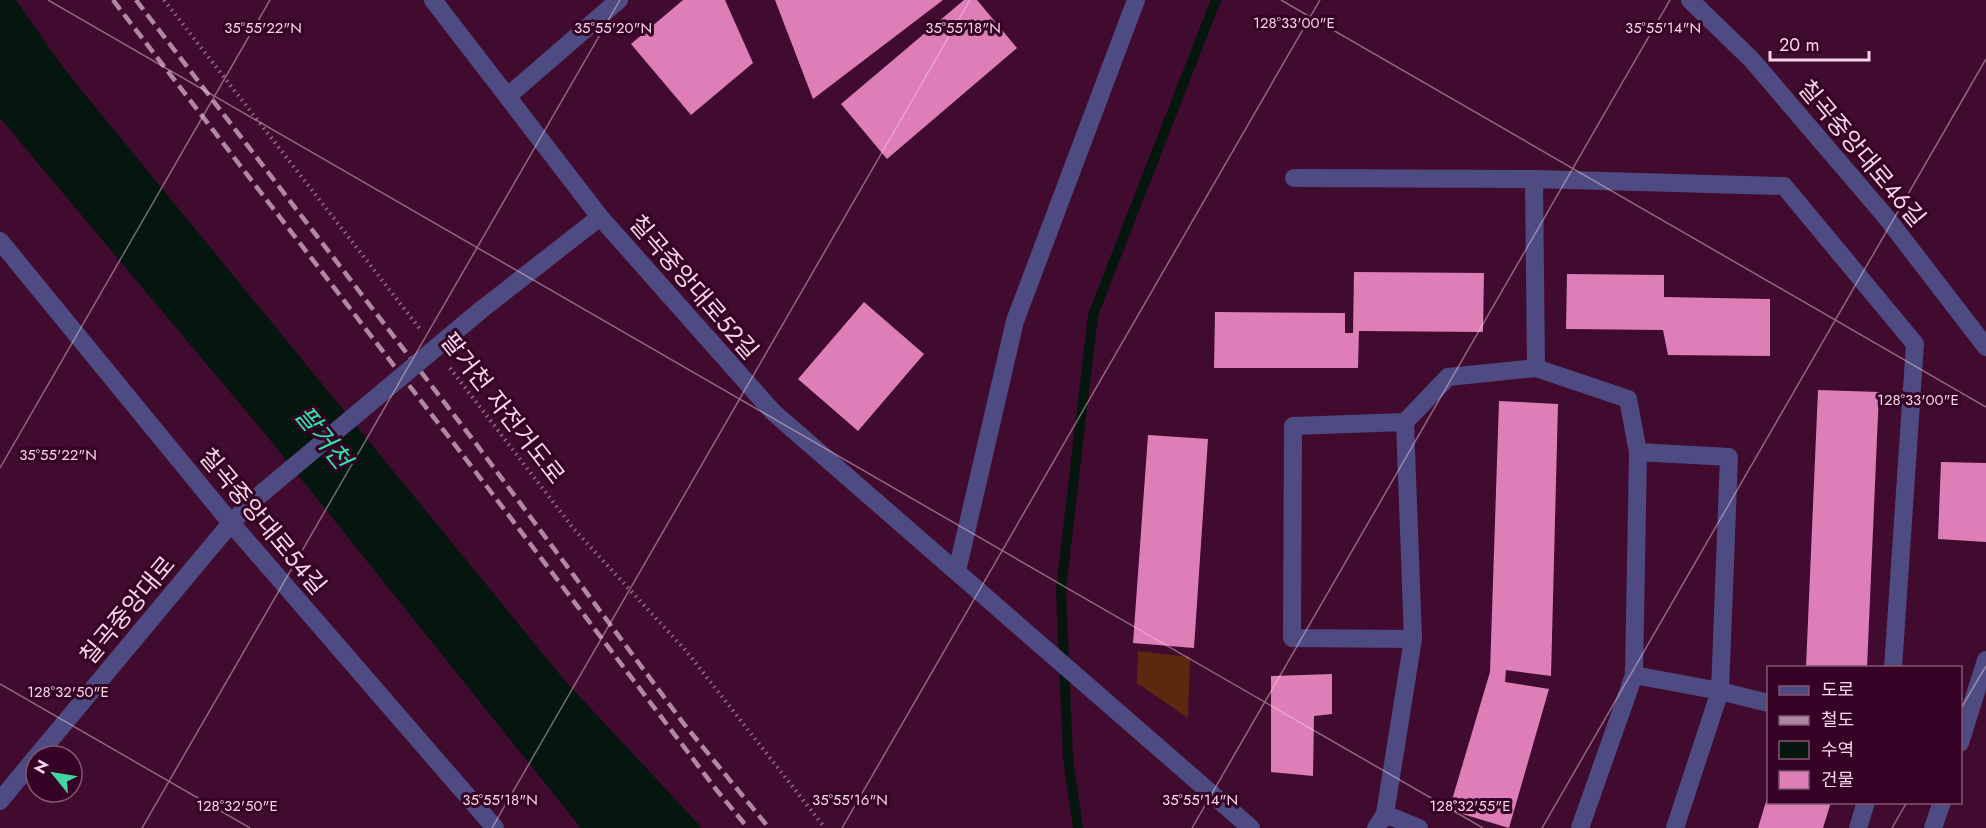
<svg xmlns="http://www.w3.org/2000/svg" width="1986" height="828" viewBox="0 0 1986 828" font-family="Jost,'Noto Sans KR',sans-serif">
	<style>
		.green { fill: #5c290f }
		.water { fill: #05160e }
		.lines { fill: none; stroke-linecap: round; stroke-linejoin: round }
		.stream { stroke: #05160e; stroke-width: 10 }
		.building { fill: #de7eb7 }
		.path { stroke: #966a86; stroke-width: 4; stroke-dasharray: 1.5 4.5; stroke-linecap: butt }
		.street { stroke: #4e4b82; stroke-width: 18 }
		.rail { stroke: #b188a1; stroke-width: 4.5; stroke-dasharray: 12 6; stroke-linecap: butt }
		.street-bridge { stroke: #4e4b82; stroke-width: 18 }
		.ticks { fill: none; stroke: #f7d5e7; stroke-width: 1.5; stroke-opacity: 0.45 }
		.labels { text-anchor: middle; dominant-baseline: central; stroke-width: 6; stroke-linejoin: round; paint-order: stroke }
		.street-label { font-size: 24px; fill: #f7d5e7; stroke: #350125 }
		.water-label { font-size: 26px; font-style: italic; fill: #2ae8aa; stroke: #350125 }
		.ticks-label { font-size: 15px; text-anchor: middle; fill: #f7d5e7; stroke: #350125; stroke-width: 6; stroke-linejoin: round; paint-order: stroke }
	</style>
	<rect width="100%" height="100%" fill="#400b2f"/>
	<!-- green -->
	<path class="green" d="M1138 651 1190 657 1188 718 1137 683Z"/>
	<!-- water -->
	<path class="water" d="M0 0H16L65 70 566 682 702 828H581L266 435 0 118Z"/>
	<g class="lines">
		<!-- stream -->
		<path class="stream" d="M1078 828 1068 758 1061 589 1093 315 1216 0"/>
	</g>
	<!-- building -->
	<path class="building" d="M683 0H725L753 63 691 115 631 44Z
		M775 0H943L813 99Z
		M964 0H977L1017 48 887 159 841 104Z
		M1354 272 1484 273 1483 332 1359 331 1358 368H1214L1215 312 1345 313V333H1353Z
		M1567 274 1664 275V297L1770 299V356L1668 355 1663 330 1566 329Z
		M864 302 924 354 858 431 798 379Z
		M1818 390 1879 392 1867 668 1806 667Z
		M1499 401 1558 404 1551 676 1506 670 1505 682 1549 689 1509 828 1449 810 1490 672Z
		M1148 435 1208 439 1194 648 1133 643Z
		M1941 462 1986 463V542L1938 539Z
		M1332 674V714L1314 716 1313 776 1271 772V676Z
		M1768 795V802H1831L1823 828H1758Z"/>
	<g class="lines">
		<!-- path -->
		<path class="path" d="M164 0 420 329
			M450 368 573 528 687 652 825 828"/>
		<!-- street -->
		<path class="street" d="M433 0 600 217 773 412 1251 828
			M1690 0 1751 59 1886 217 1986 347
			M508 96 619 0
			M1294 178 1534 179 1784 186 1915 344 1893 668
			M1534 179 1536 368
			M0 241 231 523 495 828
			M481 310 600 217
			M1405 422 1448 377 1536 368 1628 399 1638 452
			M957 571 1015 321 1136 0
			M1634 675 1720 691 1768 703
			M1960 743 1986 660
			M37 756 231 523 255 499
			M0 801 36 757
			M1385 814 1413 639 1405 422 1293 426 1292 638 1413 639
			M1376 828 1385 814 1419 828
			M1580 828 1634 675 1638 452 1729 457 1720 691 1675 828
			M1858 828 1866 802
			M1933 828 1942 802"/>
		<!-- rail -->
		<path class="rail" d="M113 0 488 488 715 788 748 828
			M136 0 477 445 684 724 769 828"/>
		<!-- street-bridge -->
		<path class="street-bridge" d="M255 499 481 310"/>
	</g>
	<!-- ticks -->
	<path class="ticks" d="M48 0 1483 828M1281 0 1986 407M0 468 270 0M0 684 250 828M1960 710 1986 666M142 828 620 0M492 828 970 0M842 828 1320 0M1192 828 1670 0M1542 828 1986 59M1892 828 1907 802"/>
	<g class="labels">
		<!-- street labels -->
		<g class="street-label">
			<text transform="translate(1862 153) rotate(50)">칠곡중앙대로46길</text>
			<text transform="translate(694 287) rotate(49)">칠곡중앙대로52길</text>
			<text transform="translate(503 408) rotate(52)">팔거천 자전거도로</text>
			<text transform="translate(263 521) rotate(50)">칠곡중앙대로54길</text>
			<text transform="translate(127 610) rotate(-50)">칠곡중앙대로</text>
		</g>
		<!-- water labels -->
		<g class="water-label">
			<text transform="translate(323 437) rotate(51)">팔거천</text>
		</g>
	</g>
	<g class="ticks-label">
		<text x="1294" y="28">128°33'00"E</text>
		<text x="263" y="33">35°55'22"N</text>
		<text x="613" y="33">35°55'20"N</text>
		<text x="963" y="33">35°55'18"N</text>
		<text x="1663" y="33">35°55'14"N</text>
		<text x="1918" y="405">128°33'00"E</text>
		<text x="58" y="460">35°55'22"N</text>
		<text x="68" y="697">128°32'50"E</text>
		<text x="500" y="805">35°55'18"N</text>
		<text x="850" y="805">35°55'16"N</text>
		<text x="1200" y="805">35°55'14"N</text>
		<text x="237" y="811">128°32'50"E</text>
		<text x="1470" y="811">128°32'55"E</text>
	</g>
	<!-- legend -->
	<rect x="1767" y="666" width="195" height="138" fill="#350125" stroke="#835673" stroke-width="1.5"/>
	<rect x="1779" y="686" width="30" height="9" fill="#4e4b82" stroke="#835673" stroke-width="1.5"/>
	<text x="1821" y="696" font-size="18" fill="#f7d5e7">도로</text>
	<rect x="1779" y="716" width="30" height="9" fill="#b188a1" stroke="#835673" stroke-width="1.5"/>
	<text x="1821" y="726" font-size="18" fill="#f7d5e7">철도</text>
	<rect x="1779" y="741" width="30" height="18" fill="#05160e" stroke="#835673" stroke-width="1.5"/>
	<text x="1821" y="756" font-size="18" fill="#f7d5e7">수역</text>
	<rect x="1779" y="771" width="30" height="18" fill="#de7eb7" stroke="#835673" stroke-width="1.5"/>
	<text x="1821" y="786" font-size="18" fill="#f7d5e7">건물</text>
	<!-- north arrow -->
	<g transform="translate(54 774) rotate(300)"><circle r="28" fill="#350125" stroke="#835673" stroke-width="1.5"/>
	<path d="M0-4.5L10 22L0 15L-10 22Z" fill="#44d49f"/>
	<text y="-9" font-size="16" font-weight="bold" text-anchor="middle" fill="#f7d5e7">N</text>
	</g>
	<!-- scale -->
	<path d="M1770 51v9h99v-9" fill="none" stroke="#f7d5e7" stroke-width="3"/>
	<text x="1779" y="51" font-size="18" fill="#f7d5e7" stroke="#350125" stroke-width="4.5" paint-order="stroke">20 m</text>
</svg>
